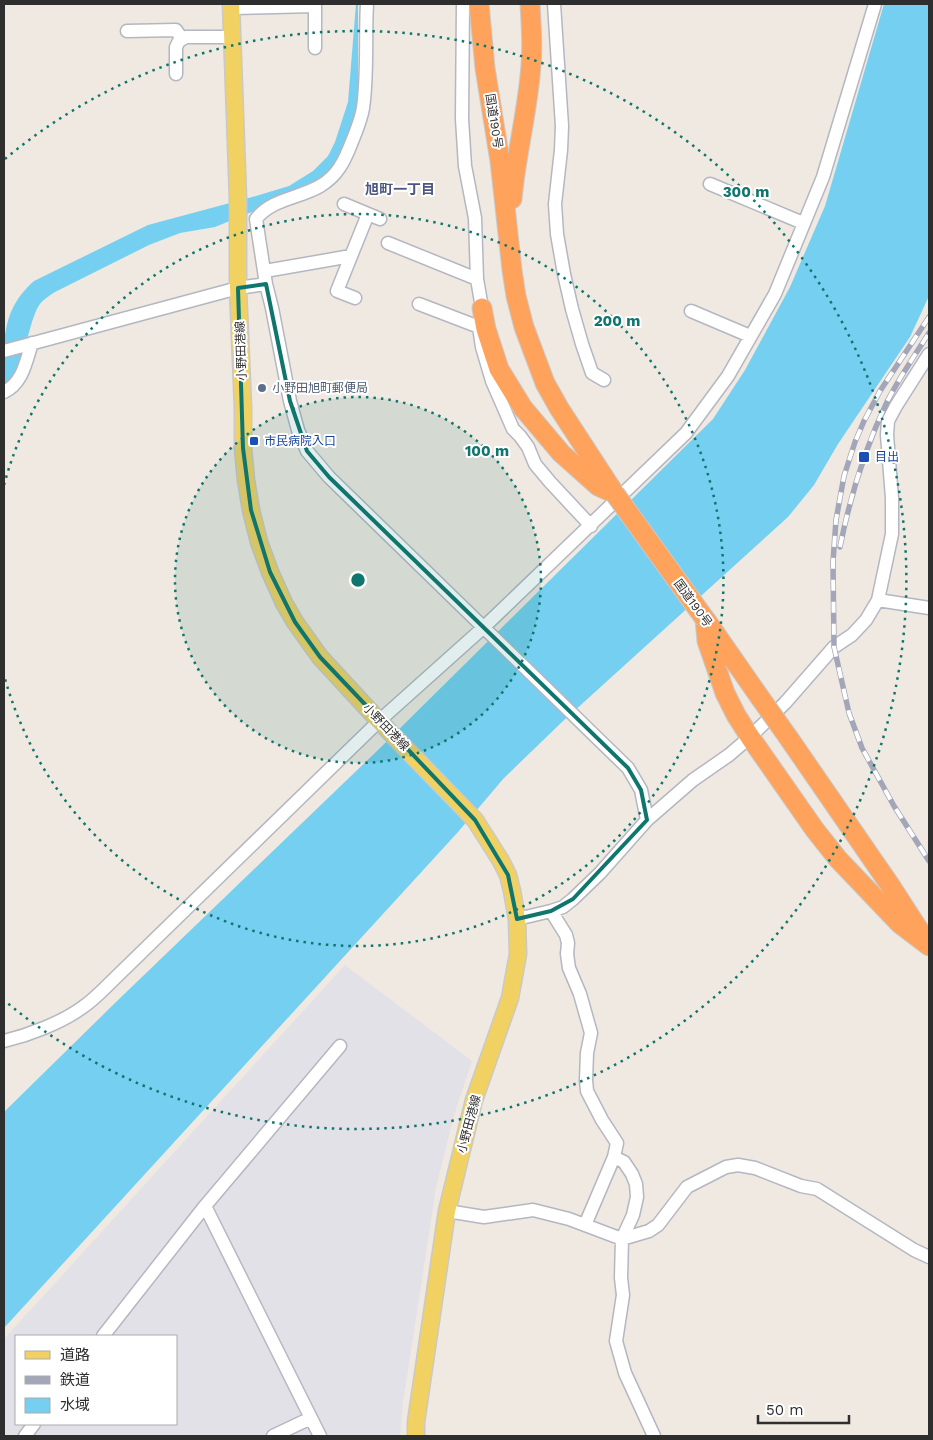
<svg xmlns="http://www.w3.org/2000/svg" width="933" height="1440" viewBox="0 0 933 1440" font-family="'Work Sans','Noto Sans JP',sans-serif">
	<style>
		.industrial { fill: #e3e1e8; fill-rule: evenodd }
		.water { fill: #75cff0 }
		.lines { fill: none; stroke-linecap: round; stroke-linejoin: round }
		.minor-casing { stroke: #b4b7c1; stroke-width: 15 }
		.major-casing { stroke: #c9c9c9; stroke-width: 19 }
		.highway-casing { stroke: #c9c9c9; stroke-width: 21 }
		.minor { stroke: #fff; stroke-width: 12 }
		.major { stroke: #f2d163; stroke-width: 16 }
		.highway { stroke: #ffa35c; stroke-width: 19 }
		.rail-casing { stroke: #a3a6b8; stroke-width: 5.5 }
		.rail { stroke: #fff; stroke-width: 4; stroke-dasharray: 11; stroke-linecap: butt }
		.highway-bridge-casing { stroke: #c9c9c9; stroke-width: 21; stroke-linecap: butt }
		.highway-bridge { stroke: #ffa35c; stroke-width: 19 }
		.marked { fill: none; stroke: #0f766e; stroke-width: 4; stroke-linejoin: round }
		.ring { fill: none; stroke: #0f766e; stroke-width: 2.5; stroke-dasharray: 2.5 5 }
		.service-dot { fill: #5c6f8a; stroke: #fff; stroke-width: 2 }
		.transit-dot { fill: #1a4fb4; stroke: #fff; stroke-width: 2 }
		.labels { text-anchor: middle; dominant-baseline: central; stroke-width: 4; stroke-linejoin: round; paint-order: stroke }
		.street-label { font-size: 12px; fill: #2e2e2e; stroke: #fff }
		.service-label { font-size: 12px; fill: #4e5e75; stroke: #fff; text-anchor: start }
		.transit-label { font-size: 12px; fill: #164399; stroke: #fff; text-anchor: start }
		.neighbourhood-label { font-size: 14px; font-weight: bold; fill: #4d5680; stroke: #fff }
		.centre { fill: #0f766e; stroke: #fff; stroke-width: 2.5 }
		.ring-label { font-size: 15px; text-anchor: middle; font-weight: bold; fill: #0f766e; stroke: #fff; stroke-width: 4; stroke-linejoin: round; paint-order: stroke }
	</style>
	<rect width="100%" height="100%" fill="#efe9e1"/>
	<!-- industrial -->
	<path class="industrial" d="M345 965 472 1061 454 1115 436 1188 403 1403 400 1436H4V1339ZM16 1336H176V1424H16Z"/>
	<!-- water -->
	<path class="water" d="M356 4H358V106L351 132 335 168 322 180 259 209 215 227 180 233 149 245 55 292C49 296 42 300 38 307 27 327 23 376 4 385 4 342 0 311 34 281L148 225 256 196 289 186 313 171 328 156 335 142 348 102Z
		M884 4H929V296L910 337 838 444 814 485 788 517 562 722 504 778 458 832 4 1328V1112L116 1002 378 750 713 419 745 370 790 287 825 206Z"/>
	<g class="lines">
		<!-- minor casing -->
		<g class="minor-casing">
			<path id="minor" d="M315 4V48
				M463 4 462 119 465 166 475 218 477 279 482 308 479 327 482 347 492 381 513 429 520 436 528 447 535 464 550 482 591 526
				M554 4 562 126 561 150 555 204 557 234 564 274 572 309 582 344 592 373 604 380
				M232 8 315 6
				M127 31 176 30 182 39
				M176 74V47L179 41 186 37H232
				M710 184 803 223
				M344 204 380 219
				M388 243 477 279
				M265 271 351 256
				M266 284 256 219C271 199 300 198 320 186 337 176 344 162 351 144 356 132 361 120 363 108 368 73 365 38 367 4
				M355 298 337 291 368 214
				M419 304 479 327
				M691 311 750 336
				M4 351 238 288 266 284 272 308 290 401 298 430 307 451 329 477 628 768 641 790 647 820
				M4 392C23 383 26 361 32 343
				M878 600 929 608
				M551 911 566 935 568 943 567 954 569 968 580 994 591 1033 587 1053 586 1080 587 1091 602 1120 617 1143 614 1157 624 1162 632 1174 636 1184 637 1197 633 1215 622 1239 621 1278 623 1295 616 1341 625 1373 654 1436
				M517 919 551 911 563 907 573 899 600 873 647 820 693 780 729 755 750 737 785 703 834 647 852 635 866 620 878 600 892 534V498L887 435 888 421 896 406 929 354
				M4 1041C29 1035 61 1023 83 1007 92 1001 101 992 109 984L379 721 484 627 686 433 728 376 775 294 823 177 875 4
				M205 1206 320 1436
				M447 1211 484 1217 533 1210 569 1219 622 1239 649 1231 658 1225 687 1187 726 1167 738 1165 755 1168 801 1186 817 1189 914 1250 929 1257
				M585 1225 614 1157
				M103 1336 205 1206 340 1046
				M25 1436 34 1424
				M273 1436 311 1418"/>
		</g>
		<!-- major casing -->
		<g class="major-casing">
			<path id="major" d="M231 4 238 199V288L243 408V448L246 480 251 510 259 542 270 572 284 603 295 622 320 657 379 721 475 820 501 861 508 875 512 891 517 919 518 954 510 998 474 1100 447 1211 416 1422V1436"/>
		</g>
		<!-- highway casing -->
		<g class="highway-casing">
			<path id="highway" d="M479 4 485 68 500 161 512 270 516 296 524 327 545 383 559 408 615 494
				M512 199C516 154 528 110 531 65 533 45 531 24 530 4
				M482 308 486 329 499 369 523 408 561 453 598 486 611 492
				M705 619 707 641 725 693 736 715 750 737 815 830 838 859 900 924 929 946
				M706 620 761 699
				M788 737 890 885 923 936"/>
		</g>
		<!-- minor -->
		<use href="#minor" class="minor"/>
		<!-- major -->
		<use href="#major" class="major"/>
		<!-- highway -->
		<use href="#highway" class="highway"/>
		<!-- rail casing -->
		<g class="rail-casing">
			<path id="rail" d="M929 317 880 391 864 421 855 442 844 476 836 520 833 562 834 647 849 713 862 748 894 806 929 861
				M840 547C850 497 865 448 887 402 899 378 915 355 929 333"/>
		</g>
		<!-- rail -->
		<use href="#rail" class="rail"/>
		<!-- highway-bridge casing -->
		<g class="highway-bridge-casing">
			<path id="highway-bridge" d="M615 494 705 619
				M761 699 788 737"/>
		</g>
		<!-- highway-bridge -->
		<use href="#highway-bridge" class="highway-bridge"/>
	</g>
	<!-- marked area -->
	<path class="marked" d="M266 284 290 401 307 451 329 477 628 768 641 790 647 820 573 899 551 911 517 919 508 875 475 820 320 657 295 622 270 572 251 510 243 448 238 288Z"/>
	<!-- distance rings -->
	<circle cx="358" cy="580" r="183" fill="#0f766e" fill-opacity=".12"/>
	<g class="ring">
		<circle cx="358" cy="580" r="183"/>
		<path d="M4 485A366 366 0 1 1 4 675"/>
		<path d="M5 159A549 549 0 1 1 5 1001"/>
	</g>
	<!-- markers -->
	<circle class="service-dot" cx="262" cy="388" r="5"/>
	<g class="transit-dot">
		<rect x="249" y="436" width="10" height="10" rx="2.5"/>
		<rect x="858" y="451" width="12" height="12" rx="2.5"/>
	</g>
	<g class="labels">
		<!-- street labels -->
		<g class="street-label">
			<text transform="translate(494 121) rotate(81)">国道190号</text>
			<text transform="translate(241 351) rotate(-92)">小野田港線</text>
			<text transform="translate(693 603) rotate(54)">国道190号</text>
			<text transform="translate(386 727) rotate(46)">小野田港線</text>
			<text transform="translate(469 1124) rotate(-75)">小野田港線</text>
		</g>
		<!-- service labels -->
		<g class="service-label">
			<text x="272" y="388">小野田旭町郵便局</text>
		</g>
		<!-- transit labels -->
		<g class="transit-label">
			<text x="264" y="441">市民病院入口</text>
			<text x="875" y="457">目出</text>
		</g>
		<!-- neighbourhood labels -->
		<g class="neighbourhood-label">
			<text x="400" y="189">旭町一丁目</text>
		</g>
	</g>
	<circle cx="358" cy="580" r="8" class="centre"/>
	<g class="ring-label">
		<text x="746" y="197">300 m</text>
		<text x="617" y="326">200 m</text>
		<text x="487" y="456">100 m</text>
	</g>
	<!-- border -->
	<rect width="933" height="1440" fill="none" stroke="#2e2e2e" stroke-width="10"/>
	<!-- legend -->
	<rect x="15" y="1335" width="162" height="90" fill="#ffffff" stroke="#ababab"/>
	<rect x="25" y="1351" width="25" height="8" fill="#f2d163" stroke="#ababab"/>
	<text x="60" y="1360" font-size="15" fill="#2e2e2e">道路</text>
	<rect x="25" y="1376" width="25" height="8" fill="#a3a6b8" stroke="#ababab"/>
	<text x="60" y="1385" font-size="15" fill="#2e2e2e">鉄道</text>
	<rect x="25" y="1398" width="25" height="15" fill="#75cff0" stroke="#ababab"/>
	<text x="60" y="1410" font-size="15" fill="#2e2e2e">水域</text>
	<!-- scale -->
	<path d="M758 1415v8h91v-8" fill="none" stroke="#2e2e2e" stroke-width="2.5"/>
	<text x="766" y="1415" font-size="15" fill="#2e2e2e" stroke="#ffffff" stroke-width="4" paint-order="stroke">50 m</text>
</svg>
